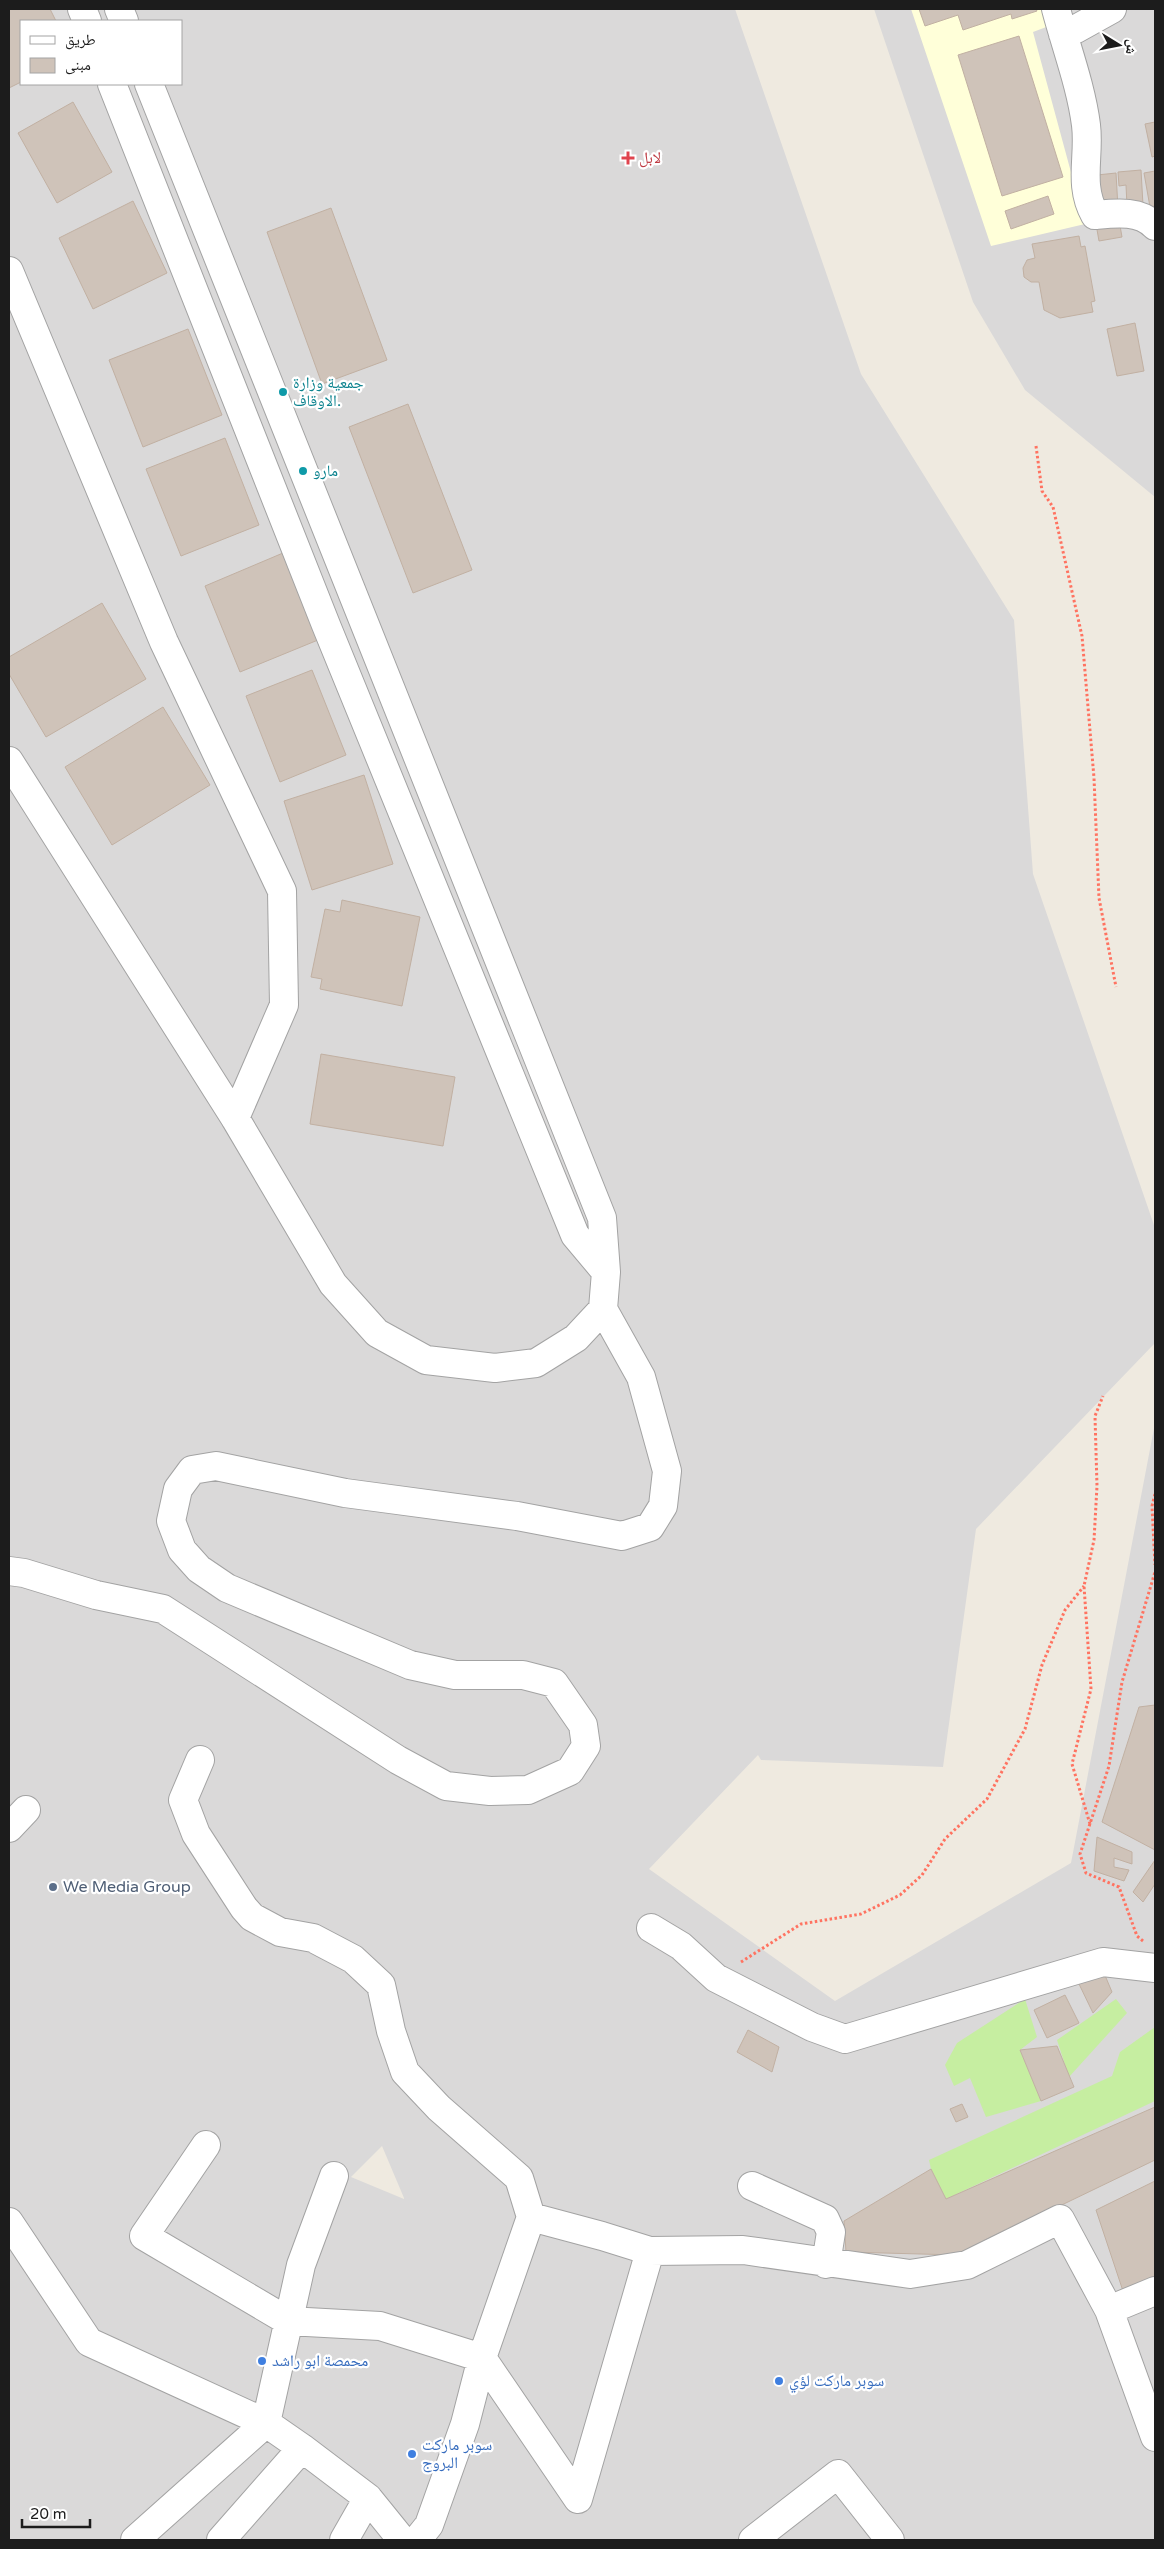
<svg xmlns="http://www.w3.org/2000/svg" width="1164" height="2549" viewBox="0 0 1164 2549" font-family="'Varela Round','Noto Naskh Arabic',sans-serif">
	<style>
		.residential { fill: #dad9d9; fill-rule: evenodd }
		.education { fill: #ffffd9 }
		.grass { fill: #c6eea1 }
		.building { fill: #cfc3b9; stroke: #c1b0a2 }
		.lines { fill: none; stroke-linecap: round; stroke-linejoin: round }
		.minor-casing { stroke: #a3a3a3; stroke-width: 30 }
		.path { stroke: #ff7361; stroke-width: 3; stroke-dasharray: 2.5 2.5; stroke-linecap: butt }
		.minor { stroke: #fff; stroke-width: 28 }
		.health-dot { fill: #e0444e; stroke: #fff; stroke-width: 2 }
		.culture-dot { fill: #0f9aa8; stroke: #fff; stroke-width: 2 }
		.service-dot { fill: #5c6f8a; stroke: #fff; stroke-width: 2 }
		.shop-dot { fill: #3f7fe0; stroke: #fff; stroke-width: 2 }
		.labels { text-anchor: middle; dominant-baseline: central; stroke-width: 4.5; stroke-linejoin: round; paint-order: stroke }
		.health-label { font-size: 16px; fill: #be3a42; stroke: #fff; text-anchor: start }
		.culture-label { font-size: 16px; fill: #0d838f; stroke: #fff; text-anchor: start }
		.service-label { font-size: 16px; fill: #4e5e75; stroke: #fff; text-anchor: start }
		.shop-label { font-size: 16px; fill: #366cbe; stroke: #fff; text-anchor: start }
	</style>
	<rect width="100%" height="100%" fill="#efeae0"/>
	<!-- residential -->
	<path class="residential" d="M9 9H735L861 374 1014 620 1033 874 1155 1228V1343L976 1529 943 1767 761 1760 758 1755 649 1869 835 2001 1071 1863 1155 1423V2540H9ZM21 21H181V84H21ZM382 2146 404 2198V2199L351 2177Z
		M874 9H1155V497L1025 390 973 302Z"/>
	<!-- education -->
	<path class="education" d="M911 9H1043L1049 26 1033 32 1085 224 991 246Z"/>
	<!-- grass -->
	<path class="grass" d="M1025 1999 1037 2037 1020 2050 1041 2101 986 2117 970 2078 954 2086 945 2065 957 2043Z
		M1116 1999 1127 2013 1069 2077 1057 2040Z
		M1155 2027V2101L946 2199 931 2169 929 2160 1112 2076 1120 2052Z"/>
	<!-- building -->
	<path class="building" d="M9 9H50L56 21H21V82L9 88Z
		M919 9H1036L1037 11 1012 19 1011 14 963 30 958 15 925 26Z
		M1019 36 1063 177 1002 196 958 55Z
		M73 102 112 172 57 203 18 133Z
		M1155 122V156L1152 157 1145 124Z
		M1141 170 1143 205 1127 206 1126 185 1119 186 1118 172Z
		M1155 171V206L1150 207 1144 173Z
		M1116 173 1118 208 1099 209 1097 175Z
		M1048 196 1054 214 1011 229 1005 211Z
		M133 201 167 273 93 309 59 238Z
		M331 208 387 360 322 384 267 232Z
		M1119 220 1122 237 1099 241 1096 224Z
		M1079 236 1081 247 1085 246 1095 301 1091 302 1093 312 1060 318 1044 310 1039 282H1031L1024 277 1023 268 1027 260 1035 258 1032 244Z
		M1135 323 1144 371 1117 376 1107 329Z
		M188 329 222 415 143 447 109 360Z
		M408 404 472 570 413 593 349 427Z
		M225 438 259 525 181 556 146 469Z
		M283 553 318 640 240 672 205 586Z
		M102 603 146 679 46 737 9 674V657Z
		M312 670 346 755 280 782 246 696Z
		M163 707 210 785 112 845 65 767Z
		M364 775 393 864 312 890 284 801Z
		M342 900 420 917 402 1006 320 989 322 979 311 977 325 909 340 912Z
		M321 1054 455 1077 443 1146 310 1124Z
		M1155 1705V1850L1102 1822 1139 1707Z
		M1097 1837 1132 1852V1864L1114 1858V1867L1129 1870 1124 1881 1094 1871Z
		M1155 1860V1884L1143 1902 1133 1892Z
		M1104 1973 1112 1992 1093 2013 1079 1984Z
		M1065 1995 1079 2023 1047 2038 1034 2010Z
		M748 2030 779 2047 772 2072 737 2052Z
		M1057 2046 1074 2087 1041 2101 1020 2050Z
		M962 2104 968 2117 956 2122 950 2109Z
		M1155 2107V2160L958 2255 846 2252 844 2221 931 2169 946 2199Z
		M1155 2181V2279L1124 2294 1096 2210Z"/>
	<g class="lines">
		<!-- minor casing -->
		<g class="minor-casing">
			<path id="minor" d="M82 9 87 21
				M119 9 124 21
				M1056 9C1066 47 1081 86 1086 125 1090 156 1078 185 1095 215 1116 213 1140 210 1155 226
				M1063 34 1076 29 1112 9
				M112 84 326 625 575 1235 606 1272
				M9 271 164 642 282 891 284 1005 235 1118
				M9 761 235 1118 333 1284 377 1333 426 1360 495 1368 536 1363 576 1338 603 1309
				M9 1571 24 1573 96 1595 163 1609 398 1760 446 1786 490 1791 528 1790 570 1771 586 1746 583 1725 554 1683 523 1675H455L410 1665 227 1588 199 1569 182 1550 171 1521 178 1489 192 1470 216 1466 345 1493 517 1516 622 1536 650 1527 663 1506 667 1471 641 1377 603 1309 606 1272 602 1218 149 84
				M200 1760 183 1800 196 1834 244 1908 252 1917 280 1932 313 1938 353 1959 381 1985 391 2031 405 2072 439 2108 519 2178 531 2217 602 2236 650 2251 743 2250 910 2274 967 2265 1060 2219 1109 2310 1155 2437
				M9 1828 26 1810
				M651 1928 681 1946 716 1978 812 2027 845 2039 1103 1962 1155 1968
				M206 2145 144 2236 288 2321 380 2326 482 2358 578 2499 650 2251
				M752 2186 825 2219 831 2232 826 2264
				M9 2222 89 2342 266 2423 302 2448 368 2498 402 2540
				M1109 2310 1155 2291
				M135 2540 266 2423 301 2265 334 2176
				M221 2540 302 2448
				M344 2540 368 2498
				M417 2540 429 2525 465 2424 482 2358 531 2217
				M753 2540 838 2474 890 2540"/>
		</g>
		<!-- path -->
		<path class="path" d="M1036 446 1042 491 1053 507 1082 636 1094 778 1099 898 1116 987
			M1155 1494 1152 1506 1155 1565
			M1090 1824 1072 1764 1091 1689 1084 1586 1094 1540 1097 1486 1095 1416 1103 1396
			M1143 1941 1137 1936 1119 1887 1086 1873 1080 1854 1109 1766 1122 1682 1155 1572
			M741 1962 801 1924 861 1914 900 1895 922 1875 945 1839 987 1799 1025 1729 1042 1665 1065 1610 1084 1586"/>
		<!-- minor -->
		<use href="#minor" class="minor"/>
	</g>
	<!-- markers -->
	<path class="health-dot" d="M625.5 150.5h5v5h5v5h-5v5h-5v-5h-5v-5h5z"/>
	<g class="culture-dot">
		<circle cx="283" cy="392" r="5"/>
		<circle cx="303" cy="471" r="5"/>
	</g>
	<circle class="service-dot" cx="53" cy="1887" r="5"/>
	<g class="shop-dot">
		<circle cx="262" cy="2361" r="5"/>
		<circle cx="779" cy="2381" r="5"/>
		<circle cx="412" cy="2454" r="5"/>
	</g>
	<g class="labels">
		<!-- health labels -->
		<g class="health-label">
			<text x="639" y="158">لابل</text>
		</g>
		<!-- culture labels -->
		<g class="culture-label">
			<text x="293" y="383">جمعية وزارة<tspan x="293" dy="18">الاوقاف.</tspan></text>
			<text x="313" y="471">مارو</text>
		</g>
		<!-- service labels -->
		<g class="service-label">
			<text x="63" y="1887">We Media Group</text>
		</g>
		<!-- shop labels -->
		<g class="shop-label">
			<text x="272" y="2361">محمصة ابو راشد</text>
			<text x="789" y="2381">سوبر ماركت لؤي</text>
			<text x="422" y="2445">سوبر ماركت<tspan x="422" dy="18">البروج</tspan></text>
		</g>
	</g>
	<!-- border -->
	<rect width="1164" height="2549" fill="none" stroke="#1c1c1c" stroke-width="20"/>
	<!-- legend -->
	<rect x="20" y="20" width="162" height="65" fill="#ffffff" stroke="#a4a4a4"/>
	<rect x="30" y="36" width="25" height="8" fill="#ffffff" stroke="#a4a4a4"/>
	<text x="65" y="45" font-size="15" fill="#1c1c1c">طريق</text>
	<rect x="30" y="58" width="25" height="15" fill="#cfc3b9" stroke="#a4a4a4"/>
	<text x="65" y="70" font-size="15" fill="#1c1c1c">مبنى</text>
	<!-- north arrow -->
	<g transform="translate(1119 45) rotate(100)" stroke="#ffffff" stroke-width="4" paint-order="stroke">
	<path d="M0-4L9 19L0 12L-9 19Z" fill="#1c1c1c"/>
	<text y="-8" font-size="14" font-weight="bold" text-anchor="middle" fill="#1c1c1c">ش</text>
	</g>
	<!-- scale -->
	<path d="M22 2519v8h68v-8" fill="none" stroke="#1c1c1c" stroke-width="2.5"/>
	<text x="30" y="2519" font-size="15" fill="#1c1c1c" stroke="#ffffff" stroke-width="4" paint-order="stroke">20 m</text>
</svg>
